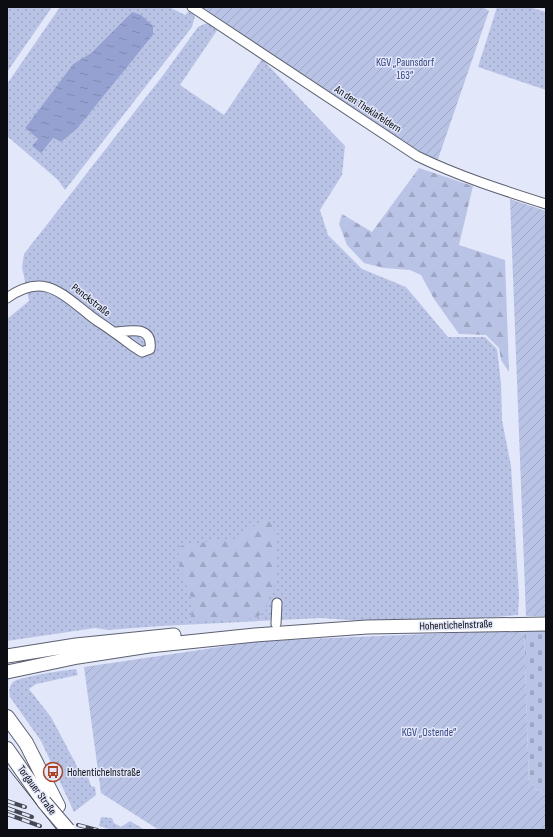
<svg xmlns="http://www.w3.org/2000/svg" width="553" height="837" viewBox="0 0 553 837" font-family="'Sofia Sans Condensed',sans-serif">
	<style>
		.grass { fill: url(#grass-dots); fill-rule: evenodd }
		.forest { fill: url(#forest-firs) }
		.cemetery { fill: url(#cemetery-stones) }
		.garden { fill: url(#garden-furrows) }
		.water { fill: url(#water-ripples) }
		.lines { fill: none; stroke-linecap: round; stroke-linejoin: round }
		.street-casing { stroke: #5d6171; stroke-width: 11 }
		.secondary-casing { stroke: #5d6171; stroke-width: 15 }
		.primary-casing { stroke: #5d6171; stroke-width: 16 }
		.street { stroke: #fff; stroke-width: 9 }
		.secondary { stroke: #fff; stroke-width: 13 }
		.primary { stroke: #fff; stroke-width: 14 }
		.tram { stroke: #464953; stroke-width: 1 }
		.rail-casing { stroke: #464953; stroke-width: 4 }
		.rail { stroke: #e2e7fa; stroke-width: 2.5; stroke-dasharray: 8; stroke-linecap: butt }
		.primary-bridge-casing { stroke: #5d6171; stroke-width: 16; stroke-linecap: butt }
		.primary-bridge { stroke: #fff; stroke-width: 14 }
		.labels { text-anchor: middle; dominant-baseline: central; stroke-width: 3; stroke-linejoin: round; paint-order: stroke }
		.park-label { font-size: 11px; fill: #3a4581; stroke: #e2e7fa }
		.street-label { font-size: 11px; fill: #0b0d13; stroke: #e2e7fa }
		.poi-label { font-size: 11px; fill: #0b0d13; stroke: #e2e7fa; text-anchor: start }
	</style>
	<defs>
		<pattern id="grass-dots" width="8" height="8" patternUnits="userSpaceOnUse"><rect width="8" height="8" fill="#b9c3e6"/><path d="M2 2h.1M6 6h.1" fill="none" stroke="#9ea6c4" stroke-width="1.8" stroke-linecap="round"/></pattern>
		<pattern id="forest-firs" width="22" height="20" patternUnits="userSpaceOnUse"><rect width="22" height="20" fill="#b9c3e6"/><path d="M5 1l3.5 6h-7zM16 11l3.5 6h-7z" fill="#9ea6c4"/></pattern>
		<pattern id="cemetery-stones" width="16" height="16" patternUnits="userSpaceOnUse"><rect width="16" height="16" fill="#b9c3e6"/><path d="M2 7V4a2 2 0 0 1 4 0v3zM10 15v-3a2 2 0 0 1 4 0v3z" fill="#9ea6c4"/></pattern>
		<pattern id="garden-furrows" width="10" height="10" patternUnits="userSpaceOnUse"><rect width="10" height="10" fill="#b9c3e6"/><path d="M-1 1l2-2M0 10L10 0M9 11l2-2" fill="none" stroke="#9ea6c4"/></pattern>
		<pattern id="water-ripples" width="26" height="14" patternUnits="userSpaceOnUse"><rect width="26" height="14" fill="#95a1d0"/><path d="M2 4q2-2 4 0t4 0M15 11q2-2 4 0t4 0" fill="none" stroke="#7f89b2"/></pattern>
	</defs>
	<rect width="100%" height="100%" fill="#e2e7fa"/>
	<!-- grass -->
	<path class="grass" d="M7 7H52L7 72Z
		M60 7H169L185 15 190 10 195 16 192 27 65 190 58 180 7 136V84ZM132 12 153 35 77 129 61 142 53 138 33 146 38 139 25 128 73 64 91 53Z
		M497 7H529L546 12V90L478 67Z
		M207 23 218 29 180 85 224 115 262 59 345 146 342 175 320 210 328 235 362 269 406 287 448 337H485L497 349 501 383 502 420 511 466 519 597 518 615 474 619 376 622 321 618 161 626 108 630 95 628 7 641V319L29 301 22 267 24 254 164 74 198 27Z
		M76 669 78 675 36 684 29 689 51 717 78 768 88 777 91 786 95 787 96 795 74 812 41 741 10 697C9 692 9 686 13 682 19 677 65 670 76 669Z
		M101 817 112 818 114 823 121 827 130 821 145 830H112L99 826Z"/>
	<!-- forest -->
	<path class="forest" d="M419 168 473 186 459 245 505 260 509 372 501 360 499 348 486 335 459 334 434 299 421 275 410 270 384 268 364 263 347 245 339 224 342 214 372 232Z
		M264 519 271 521C280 538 275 571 274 591L269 594 266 610 256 618 194 622 191 618C191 613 193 607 192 603 188 580 174 572 180 546L224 539 233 541Z"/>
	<!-- cemetery -->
	<path class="cemetery" d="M524 630 546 631V795L529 785Z"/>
	<!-- garden -->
	<path class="garden" d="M202 7H483L489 11 437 162 357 112Z
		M510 199 546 211V616H526Z
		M524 630 529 785 546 795V830H159L101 793 84 667 261 641Z"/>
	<!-- water -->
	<path class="water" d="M132 12 141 15 153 26V35L77 129 61 142 53 138 41 153 32 146 38 139 25 128 73 64 91 53Z"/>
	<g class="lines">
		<!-- street casing -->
		<g class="street-casing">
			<path id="street" d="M192 7 417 156C458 176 502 190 546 204
				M7 298C42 273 59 291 87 313 95 320 104 325 112 331 123 338 131 346 142 352L150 349C153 325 131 331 114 332
				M276 624 277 603"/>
		</g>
		<!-- secondary casing -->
		<g class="secondary-casing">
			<path id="secondary" d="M7 656 76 645 174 635
				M7 672 78 657 149 646 255 635 367 627 546 624"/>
		</g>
		<!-- primary casing -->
		<g class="primary-casing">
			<path id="primary" d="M7 717 26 743 58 806
				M7 749 44 802"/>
		</g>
		<!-- street -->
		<use href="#street" class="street"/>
		<!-- secondary -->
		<use href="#secondary" class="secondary"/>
		<!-- primary -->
		<use href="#primary" class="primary"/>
		<!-- tram -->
		<path class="tram" d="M7 767 57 830"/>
		<!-- rail casing -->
		<g class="rail-casing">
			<path id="rail" d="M7 801 25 807
				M7 808 32 817
				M7 814 40 826
				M78 825 97 830"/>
		</g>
		<!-- rail -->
		<use href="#rail" class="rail"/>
		<!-- primary-bridge casing -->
		<g class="primary-bridge-casing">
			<path id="primary-bridge" d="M44 802 68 830"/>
		</g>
		<!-- primary-bridge -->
		<use href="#primary-bridge" class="primary-bridge"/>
	</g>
	<!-- icons -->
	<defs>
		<g id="bus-ring" transform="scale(1)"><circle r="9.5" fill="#e2e7fa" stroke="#aa4223" stroke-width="1.5"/><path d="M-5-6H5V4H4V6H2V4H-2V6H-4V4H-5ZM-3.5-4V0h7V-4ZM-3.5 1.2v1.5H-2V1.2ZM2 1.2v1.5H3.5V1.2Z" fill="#aa4223"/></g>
	</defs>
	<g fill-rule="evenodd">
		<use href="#bus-ring" x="53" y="772"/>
	</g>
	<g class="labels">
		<!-- park labels -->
		<g class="park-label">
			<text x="405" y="62">KGV „Paunsdorf<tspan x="405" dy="13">163“</tspan></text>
			<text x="429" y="732">KGV „Ostende“</text>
		</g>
		<!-- street labels -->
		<g class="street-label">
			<text transform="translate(368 109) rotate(33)">An den Theklafeldern</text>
			<text transform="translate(91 300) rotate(38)">Penckstraße</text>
			<text transform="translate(456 625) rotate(-2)">Hohentichelnstraße</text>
			<text transform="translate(37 790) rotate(54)">Torgauer Straße</text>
		</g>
		<!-- poi labels -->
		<g class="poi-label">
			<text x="67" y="772">Hohentichelnstraße</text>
		</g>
	</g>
	<!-- border -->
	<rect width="553" height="837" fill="none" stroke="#0b0d13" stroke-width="16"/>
</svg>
